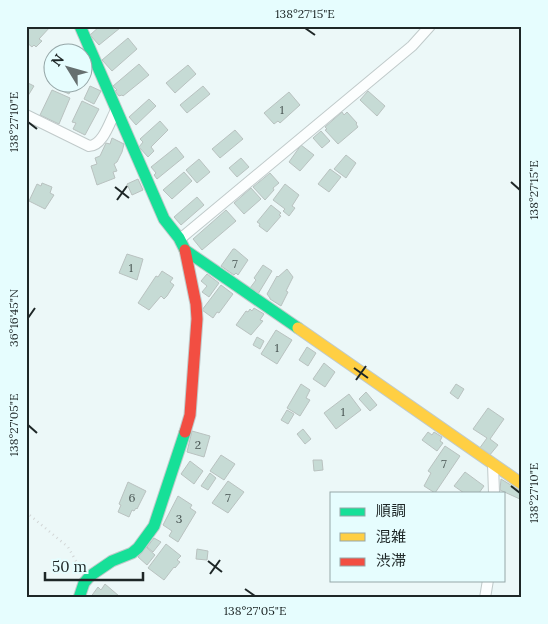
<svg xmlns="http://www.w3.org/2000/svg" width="548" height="624" viewBox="0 0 548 624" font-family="Lora,'Noto Sans JP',serif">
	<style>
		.building { fill: #c6dbd5; stroke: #b9c2c0 }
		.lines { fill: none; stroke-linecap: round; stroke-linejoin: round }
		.street-casing { stroke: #c0caca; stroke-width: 12 }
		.fast-casing { stroke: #c0caca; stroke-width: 13 }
		.slow-casing { stroke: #c0caca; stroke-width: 13 }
		.jam-casing { stroke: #c0caca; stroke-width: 13 }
		.path { stroke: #d2d6d6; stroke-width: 2.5; stroke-dasharray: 1 4; stroke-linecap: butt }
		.street { stroke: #fcfefe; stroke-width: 10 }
		.fast { stroke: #16e098; stroke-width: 11 }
		.slow { stroke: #ffcf43; stroke-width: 11 }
		.jam { stroke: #f24e42; stroke-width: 11 }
		.ticks { fill: none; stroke: #1e2727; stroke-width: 2 }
		.labels { text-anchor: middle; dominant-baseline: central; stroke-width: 4; stroke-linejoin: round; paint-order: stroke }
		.number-label { font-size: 12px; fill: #485452 }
		.neatline { fill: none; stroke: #1e2727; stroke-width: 2 }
		.ticks-label { font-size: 12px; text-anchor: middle; fill: #1e2727 }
	</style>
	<rect width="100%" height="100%" fill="#ecf8f8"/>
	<!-- building -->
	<path class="building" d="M26 26H51L39 39 42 41 36 47 34 45 32 47 26 42Z
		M100 26H118L120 28 99 45 90 35Z
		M128 38 137 49 112 71 102 60Z
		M139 64 149 75 123 96 122 95 119 96 115 91 117 90 113 86Z
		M188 65 196 74 175 93 166 83Z
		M26 82 34 86 26 99Z
		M58 82H79L77 86 74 84 69 94 56 88Z
		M90 86 101 91 94 104 84 99Z
		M203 86 210 94 187 113 180 105Z
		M52 90 70 98 59 124 40 115Z
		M368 91 385 106 377 116 360 100Z
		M289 92 300 105 280 123 278 121 274 124 264 113Z
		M149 99 156 106 136 125 129 117Z
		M82 101 99 109 85 135 73 129 76 123 72 122Z
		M342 112 344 115 347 112 357 123 356 124 358 127 338 144 325 130 327 129 325 127Z
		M160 121 168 130 151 147 154 151 148 157 139 147 143 142 140 139Z
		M235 130 243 139 220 158 212 149Z
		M321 131 330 141 322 148 313 138Z
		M112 138 124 144 122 152 117 162 114 164 117 171 113 172 115 178 97 185 91 166 97 164 95 158 100 156 106 143 110 144Z
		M301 145 314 155 300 171 289 162Z
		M176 147 184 157 157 179 154 175 156 173 151 167Z
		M346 155 356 163 346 178 334 169Z
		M241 158 249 167 237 177 229 168Z
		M199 159 210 172 197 183 186 170Z
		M330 169 341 177 329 192 318 184Z
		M184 172 192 181 172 199 163 190Z
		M270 173 279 183 273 188 274 190 265 200 253 187Z
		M138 179 143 190 132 195 127 184Z
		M42 183 52 187 50 193 54 195 45 209 29 201 37 184 41 186Z
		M285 184 299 195 292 206 295 208 289 216 283 211 285 209 273 200Z
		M251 188 261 199 244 214 234 203Z
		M197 197 204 205 181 225 174 217Z
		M271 205 281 213 279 215 281 216 267 232 259 226 260 224 257 222Z
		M226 210 236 221 202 250 193 239Z
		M233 249H235L248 260 238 275 236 273 234 275 221 266Z
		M127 254 143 259 137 280 119 273Z
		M263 265 272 271 258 294 250 288 256 280 254 278Z
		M287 269 293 277 286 291 288 292 281 306 270 299V298L267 294 277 276 278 277Z
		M162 271 173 278 170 282 174 285 167 296 164 299 161 296 149 310 138 303 156 276 158 277Z
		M207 274 219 283 209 297 202 292 207 286 201 281Z
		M221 285 233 294 219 313 217 312 213 318 202 310Z
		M254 308 264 314 260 320 263 321 251 335 236 325 246 311 248 312 250 309 252 311Z
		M276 330 292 340 277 364 261 354Z
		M257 337 264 341 260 349 253 345Z
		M307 347 316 353 308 366 299 360Z
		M324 363 335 372 325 387 313 379Z
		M301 384 310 390 306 398 310 400 300 416 287 408Z
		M456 384 464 389 458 399 450 393Z
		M366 392 377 405 370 411 359 399Z
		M349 394 361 410 336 429 324 413Z
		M488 408 504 419 490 439 498 445 489 456 479 449 487 438 473 429Z
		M287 410 294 414 288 424 281 420Z
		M303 429 311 439 305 444 297 434Z
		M192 431 210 436 204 457 187 452Z
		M428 432 432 435 434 432 442 437 440 441 443 443 437 451 422 440Z
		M445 446 460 456 435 493 424 486 431 473 428 471Z
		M221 455 235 464 224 480 210 471Z
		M313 460H322L323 470 314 471Z
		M190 461 203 471 194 484 181 474Z
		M465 472 484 486 479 493H464L454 486Z
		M210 473 216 478 208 490 201 486Z
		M501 479 522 492V500L500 490Z
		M228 481 244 492 228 513 212 503Z
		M128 482 146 491 137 509 136 508 134 511 132 510 129 517 118 512 121 505 119 504Z
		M178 496 192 505 190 508 196 512 178 542 169 536 172 531 163 525Z
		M154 538 161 542 153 552 147 547Z
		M166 544 181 556 177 560 180 562 175 568 174 567 164 580 148 568Z
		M146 547 155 555 147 565 138 557Z
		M197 549 208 551 207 560 196 559Z
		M105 584 119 596 118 598H90L98 587 101 590Z"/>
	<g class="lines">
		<!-- street casing -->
		<g class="street-casing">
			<path id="street" d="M26 115 89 146C103 146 110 121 116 110
				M180 239 412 46 430 26
				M493 464 494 493
				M485 598 488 580"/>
		</g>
		<!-- fast casing -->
		<g class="fast-casing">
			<path id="fast" d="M80 26 164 219 179 238 185 250 298 328
				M79 598 84 583 90 576 112 561 132 553 138 548 154 526 185 432"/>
		</g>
		<!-- slow casing -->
		<g class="slow-casing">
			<path id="slow" d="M298 328 522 484"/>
		</g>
		<!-- jam casing -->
		<g class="jam-casing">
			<path id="jam" d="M185 250 196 304 197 319 190 415 185 432"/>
		</g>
		<!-- path -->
		<path class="path" d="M26 512 68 547 80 568"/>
		<!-- street -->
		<use href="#street" class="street"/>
		<!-- fast -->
		<use href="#fast" class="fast"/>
		<!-- slow -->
		<use href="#slow" class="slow"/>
		<!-- jam -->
		<use href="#jam" class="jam"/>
	</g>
	<!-- ticks -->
	<path class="ticks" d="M305 28 315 35M28 122 37 129M511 182 520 190M115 187 129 198M117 200 127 186M28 318 35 308M354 368 368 378M356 380 366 366M28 425 37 433M511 486 520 493M208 561 222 572M210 574 220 560M245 589 255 596"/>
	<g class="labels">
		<!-- number labels -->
		<g class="number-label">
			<text x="282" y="109">1</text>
			<text x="235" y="263">7</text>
			<text x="131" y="267">1</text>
			<text x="277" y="347">1</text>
			<text x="343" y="411">1</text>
			<text x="198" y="444">2</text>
			<text x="444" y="463">7</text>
			<text x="132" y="497">6</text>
			<text x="228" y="497">7</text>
			<text x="179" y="518">3</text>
		</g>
	</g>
	<!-- border -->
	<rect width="548" height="624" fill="none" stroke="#e6fdfe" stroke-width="55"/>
	<!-- legend -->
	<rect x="330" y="492" width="175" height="90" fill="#e6fdfe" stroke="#96a7a8"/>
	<rect x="340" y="508" width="25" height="8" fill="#16e098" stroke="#96a7a8"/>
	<text x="376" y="516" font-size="15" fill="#1e2727">順調</text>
	<rect x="340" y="533" width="25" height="8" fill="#ffcf43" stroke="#96a7a8"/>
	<text x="376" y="542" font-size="15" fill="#1e2727">混雑</text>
	<rect x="340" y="558" width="25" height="8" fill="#f24e42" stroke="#96a7a8"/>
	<text x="376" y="566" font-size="15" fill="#1e2727">渋滞</text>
	<!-- north arrow -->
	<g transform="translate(68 68) rotate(307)"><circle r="24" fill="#e6fdfe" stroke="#96a7a8"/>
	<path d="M0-4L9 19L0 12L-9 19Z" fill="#667070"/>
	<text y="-8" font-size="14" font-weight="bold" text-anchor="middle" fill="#1e2727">N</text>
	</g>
	<!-- scale -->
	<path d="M45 572v8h98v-8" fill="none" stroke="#1e2727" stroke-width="2.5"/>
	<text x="52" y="572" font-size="15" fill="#1e2727" stroke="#e6fdfe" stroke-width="4" paint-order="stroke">50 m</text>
	<rect x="28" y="28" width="492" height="568" class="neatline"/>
	<g class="ticks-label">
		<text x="305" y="18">138°27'15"E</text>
		<text transform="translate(14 122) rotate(-90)" y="4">138°27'10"E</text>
		<text transform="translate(534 190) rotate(-90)" y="4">138°27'15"E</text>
		<text transform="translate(14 318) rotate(-90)" y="4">36°16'45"N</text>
		<text transform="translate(14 425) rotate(-90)" y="4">138°27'05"E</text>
		<text transform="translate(534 493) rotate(-90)" y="4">138°27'10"E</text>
		<text x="255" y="615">138°27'05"E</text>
	</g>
</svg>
